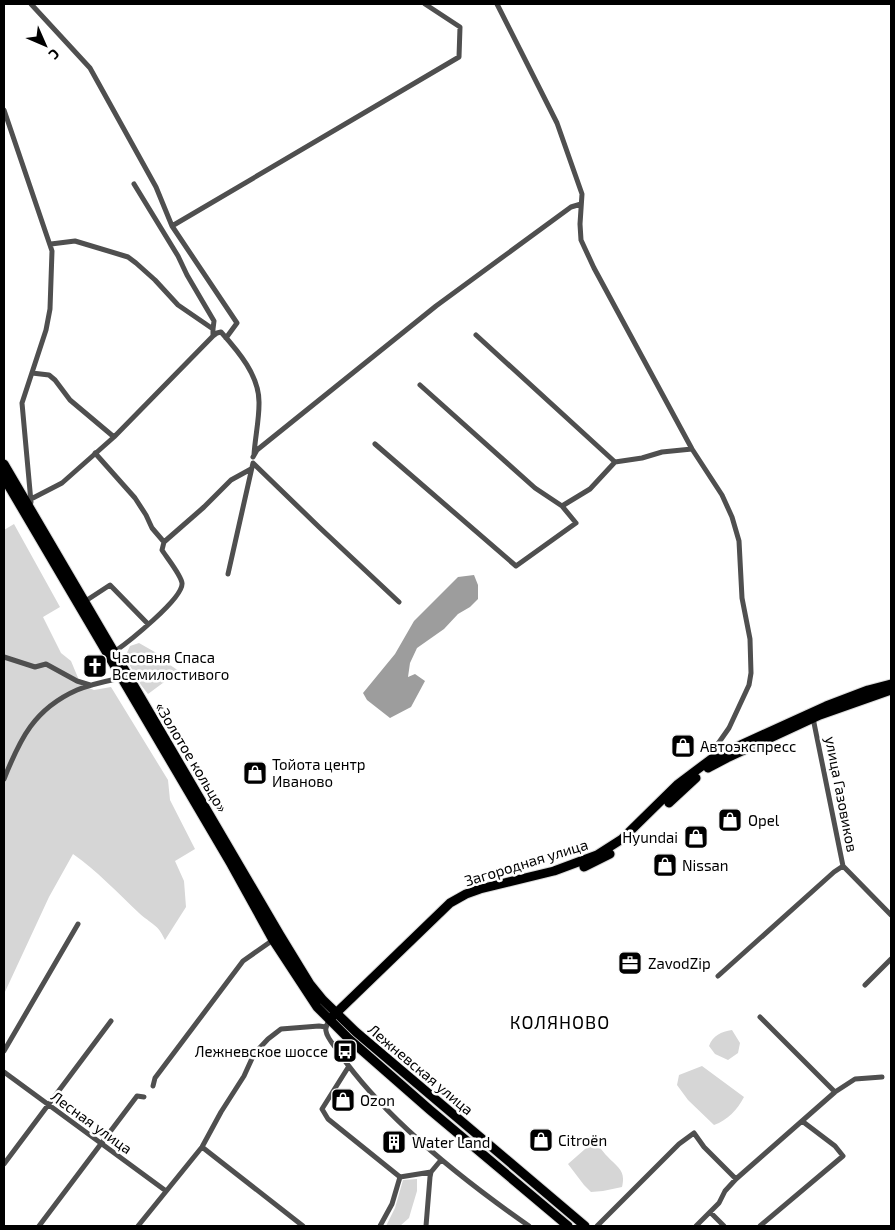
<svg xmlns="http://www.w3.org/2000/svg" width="895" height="1230" viewBox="0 0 895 1230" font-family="'Exo 2',sans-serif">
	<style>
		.green { fill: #d6d6d6 }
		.water { fill: #9d9d9d }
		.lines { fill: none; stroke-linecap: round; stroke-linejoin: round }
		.primary-casing { stroke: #dbdbdb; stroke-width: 11 }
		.trunk-casing { stroke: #dbdbdb; stroke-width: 11 }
		.minor { stroke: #4f4f4f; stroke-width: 5 }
		.primary { stroke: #000; stroke-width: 9 }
		.trunk { stroke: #000; stroke-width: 9 }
		.labels { text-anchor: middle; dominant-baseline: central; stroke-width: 5; stroke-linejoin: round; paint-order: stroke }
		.poi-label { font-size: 15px; fill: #000; stroke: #fff; text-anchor: start }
		.street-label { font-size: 15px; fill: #000; stroke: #fff }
		.quarter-label { font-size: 18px; letter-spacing: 1px; fill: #000; stroke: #fff }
	</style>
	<rect width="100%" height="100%" fill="#fff"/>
	<!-- green -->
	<path class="green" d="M14 524 60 607 43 617 61 653 71 661 81 685 94 690 111 687 168 780 170 800 195 849 175 861 184 881 186 907 165 940C158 924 151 924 139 913 118 893 97 871 73 854L49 897 4 994V530Z
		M139 643 160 655 170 665 179 671 148 694 141 685 125 657 130 646Z
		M732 1030 740 1043 738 1053 728 1060 715 1054 709 1046C713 1035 721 1032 732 1030Z
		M702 1066 744 1097C737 1110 728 1120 714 1125L688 1100 677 1085 679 1075Z
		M593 1142C600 1146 602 1151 607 1156 618 1168 626 1170 622 1187L603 1191 591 1192 584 1185 568 1164Z
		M417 1179V1191L411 1211 409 1218 400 1226H386L395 1208 403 1180Z"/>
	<!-- water -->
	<path class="water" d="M474 575 478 585V599L470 607 458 614 444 629 417 648 410 663 408 677 415 674 425 681 411 707 390 718 367 700 363 693 395 654 414 621 458 577Z"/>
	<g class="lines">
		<!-- primary casing -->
		<g class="primary-casing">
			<path id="primary" d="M708 768 727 758 820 715 891 690
				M669 803 696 778
				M584 867 610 854
				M332 1017 450 903 466 894 480 889 554 871 597 855 622 839 678 784 714 757 826 706 868 690 891 684"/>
		</g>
		<!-- trunk casing -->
		<g class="trunk-casing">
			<path id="trunk" d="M4 464 280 935 310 984 323 1000 356 1032 585 1226
				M4 478 231 864 273 940 317 1007 349 1039 430 1110 568 1226"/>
		</g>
		<!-- minor -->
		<path class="minor" d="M31 4 90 68 156 187 172 226
			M497 4 557 123 582 194 580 224 581 240 594 268 692 449 722 495 732 517 739 541 742 598 750 639 751 673 749 685 729 728 715 748 714 757
			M4 110 52 251 50 309 46 330 22 403 31 502
			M134 184 178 256 187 275 214 321 213 329
			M476 335 615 462 642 458 662 452 692 449
			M213 336 217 333 221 332C238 351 260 376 259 404 259 421 255 438 254 455
			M226 338 237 323 172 226 459 57 460 27 425 4
			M32 373 49 375 55 380 70 400 114 437
			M420 385 535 488 562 506
			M375 444 516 566 576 523 562 506 590 489 615 462
			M95 453 135 498 146 515 152 528 164 542 162 550C167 558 181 575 182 583 184 598 127 643 114 652
			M253 457 257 450 436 306 571 207 581 204
			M31 499 62 483 114 437 213 336V329L178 305 155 280 136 263 128 257 75 241 51 244
			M164 542 204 507 231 480 251 469
			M228 574 253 463 319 527 399 602
			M84 602 110 585 148 624
			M4 657 35 667 46 664 77 681 90 685
			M813 718 843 866 891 915
			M4 779C20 739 34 709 77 690 91 684 107 681 121 678
			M718 976 834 872 843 866
			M865 985 891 959
			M760 1017 835 1092
			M329 1021C327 1024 325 1027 326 1031 327 1039 336 1047 340 1054 386 1120 463 1180 529 1226
			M4 1051 78 924
			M349 1066 322 1109 328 1119 400 1177
			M4 1072 166 1191
			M153 1086 155 1078 243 961 273 940
			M202 1147 303 1226
			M4 1164 111 1021
			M710 1212 724 1226
			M39 1226 137 1096 144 1097
			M138 1226 202 1147 221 1112 244 1076 254 1054 268 1039 281 1029 319 1026 326 1027
			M380 1226 392 1204 400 1177 431 1172
			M426 1226 430 1177 431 1172 441 1160
			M597 1226 679 1144 694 1133 704 1147 736 1179
			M696 1226 719 1203 725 1191 736 1179 835 1092 855 1079 882 1077
			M760 1226 843 1156 835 1146 802 1121"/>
		<!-- primary -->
		<use href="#primary" class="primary"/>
		<!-- trunk -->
		<use href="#trunk" class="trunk"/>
	</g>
	<!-- icons -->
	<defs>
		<g id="church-square" transform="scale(1.25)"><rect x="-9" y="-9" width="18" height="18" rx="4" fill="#000" stroke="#fff"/><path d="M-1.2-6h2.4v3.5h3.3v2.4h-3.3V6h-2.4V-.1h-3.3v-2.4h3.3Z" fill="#fff"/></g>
		<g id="shop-square" transform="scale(1.25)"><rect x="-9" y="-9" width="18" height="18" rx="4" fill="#000" stroke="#fff"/><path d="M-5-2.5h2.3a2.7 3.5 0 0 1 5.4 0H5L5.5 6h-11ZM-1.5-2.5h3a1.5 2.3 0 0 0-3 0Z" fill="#fff"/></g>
		<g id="office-square" transform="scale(1.25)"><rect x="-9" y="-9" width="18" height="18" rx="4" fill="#000" stroke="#fff"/><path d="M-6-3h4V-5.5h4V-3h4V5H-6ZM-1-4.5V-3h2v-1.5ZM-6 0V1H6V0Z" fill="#fff"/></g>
		<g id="bus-square" transform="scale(1.25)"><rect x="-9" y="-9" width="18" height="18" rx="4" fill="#000" stroke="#fff"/><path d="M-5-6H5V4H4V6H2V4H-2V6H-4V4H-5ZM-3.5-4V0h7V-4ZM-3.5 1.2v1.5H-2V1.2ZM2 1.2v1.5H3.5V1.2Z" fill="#fff"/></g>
		<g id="building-square" transform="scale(1.25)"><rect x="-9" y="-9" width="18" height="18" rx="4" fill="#000" stroke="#fff"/><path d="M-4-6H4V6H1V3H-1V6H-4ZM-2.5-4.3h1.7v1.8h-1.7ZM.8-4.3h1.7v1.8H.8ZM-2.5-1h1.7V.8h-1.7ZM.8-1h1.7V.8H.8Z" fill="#fff"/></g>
	</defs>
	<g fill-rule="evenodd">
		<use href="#church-square" x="95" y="666"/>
		<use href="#shop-square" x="683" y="746"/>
		<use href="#shop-square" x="255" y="773"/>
		<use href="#shop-square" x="730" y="820"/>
		<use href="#shop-square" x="696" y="837"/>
		<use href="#shop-square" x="665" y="865"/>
		<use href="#office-square" x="630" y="963"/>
		<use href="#bus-square" x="345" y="1051"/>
		<use href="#shop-square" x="343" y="1100"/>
		<use href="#shop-square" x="541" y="1140"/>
		<use href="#building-square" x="394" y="1142"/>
	</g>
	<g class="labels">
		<!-- poi labels -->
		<g class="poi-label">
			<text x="112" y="657">Часовня Спаса<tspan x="112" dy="17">Всемилостивого</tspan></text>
			<text x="700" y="746">Автоэкспресс</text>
			<text x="272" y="764">Тойота центр<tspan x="272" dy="17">Иваново</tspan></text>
			<text x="748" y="820">Opel</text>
			<text x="678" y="837" text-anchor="end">Hyundai</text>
			<text x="682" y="865">Nissan</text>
			<text x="648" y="963">ZavodZip</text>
			<text x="328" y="1051" text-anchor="end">Лежневское шоссе</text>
			<text x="360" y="1100">Ozon</text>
			<text x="558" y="1140">Citroën</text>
			<text x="412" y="1142">Water Land</text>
		</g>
		<!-- street labels -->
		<g class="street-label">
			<text transform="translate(192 757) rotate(59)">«Золотое кольцо»</text>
			<text transform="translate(842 794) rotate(79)">улица Газовиков</text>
			<text transform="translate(526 862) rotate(-17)">Загородная улица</text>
			<text transform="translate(421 1069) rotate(40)">Лежневская улица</text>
			<text transform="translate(92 1122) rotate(36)">Лесная улица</text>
		</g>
		<!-- quarter labels -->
		<g class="quarter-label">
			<text x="560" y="1022">КОЛЯНОВО</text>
		</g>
	</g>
	<!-- border -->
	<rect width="895" height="1230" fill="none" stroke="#000000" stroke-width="10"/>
	<!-- north arrow -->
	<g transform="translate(45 45) rotate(135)" stroke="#ffffff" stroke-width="4" paint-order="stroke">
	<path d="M0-4L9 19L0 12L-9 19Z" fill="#000000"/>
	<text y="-8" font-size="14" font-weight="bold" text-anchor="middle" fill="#000000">С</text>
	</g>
</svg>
